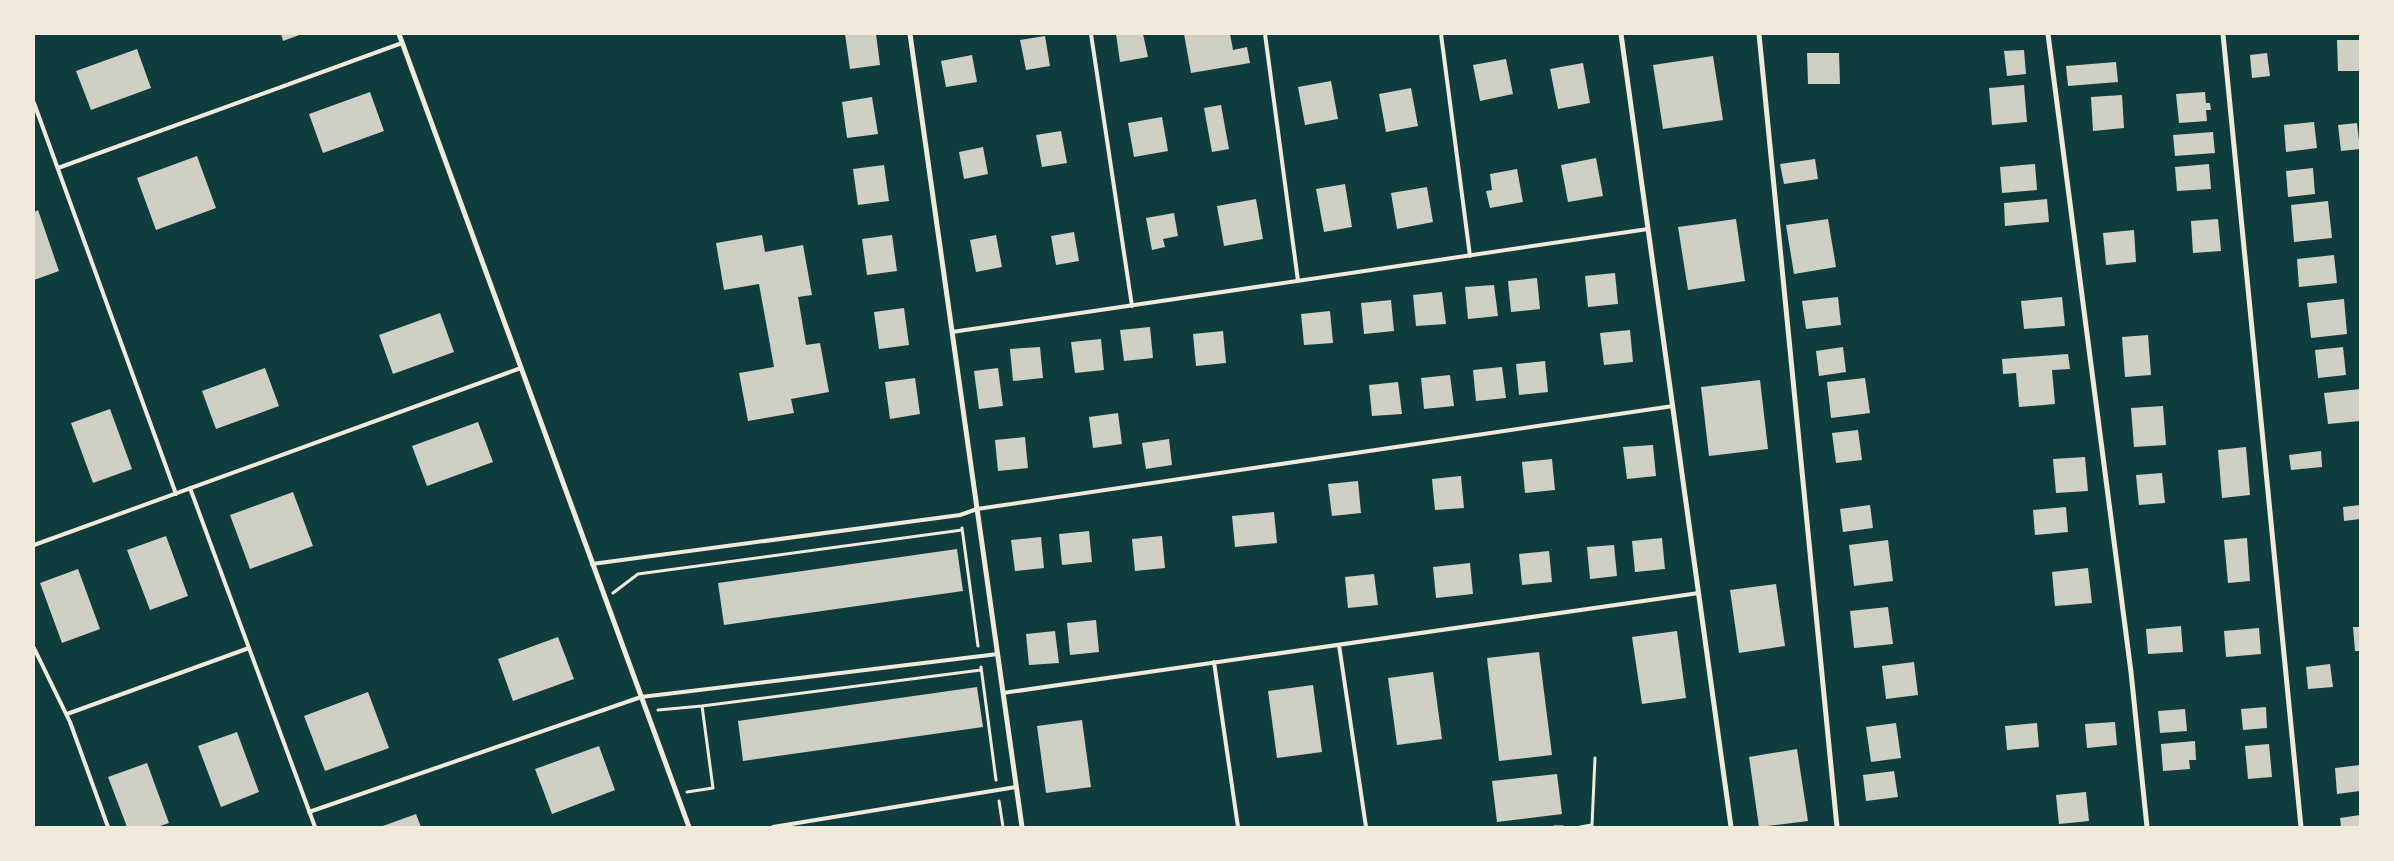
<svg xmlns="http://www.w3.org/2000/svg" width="2394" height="861" font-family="'Work Sans',sans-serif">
<rect width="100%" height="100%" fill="#0f3d3e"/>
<path fill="#cfcfc3" d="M281 34H302L283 41Z
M845 34H876L880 65 850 69Z
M1116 34H1143L1148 57 1120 62Z
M1184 34H1230L1233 50 1247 47 1250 63 1191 73Z
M1045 36 1050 66 1026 70 1020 40Z
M2337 40H2360V71H2338Z
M137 49 151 88 91 110 76 71Z
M2024 50 2026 74 2007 76 2004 51Z
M1807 53H1839L1840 84H1808Z
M2267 53 2270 76 2252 78 2250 55Z
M972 55 977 82 946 87 941 61Z
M1713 56 1723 120 1663 129 1653 65Z
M1506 59 1513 94 1480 101 1473 65Z
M2116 62 2118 82 2068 86 2066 66Z
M1583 63 1590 103 1558 109 1550 69Z
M1331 81 1338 119 1305 125 1298 87Z
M2024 85 2027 122 1992 125 1989 88Z
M1411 88 1418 126 1386 132 1379 94Z
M370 92 384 131 323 153 309 114Z
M2205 92 2206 103H2210L2211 110H2206L2207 121 2179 123 2176 94Z
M2122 95 2124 128 2093 131 2091 97Z
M872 97 878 134 847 138 842 102Z
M1221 105 1229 149 1212 152 1204 108Z
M1162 117 1168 151 1134 157 1128 123Z
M2314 122 2317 148 2286 152 2284 125Z
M2357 123 2360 149 2341 151 2338 125Z
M1061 131 1067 163 1042 167 1036 135Z
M2213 132 2215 153 2175 156 2173 135Z
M983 147 988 174 964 179 959 152Z
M197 156 216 208 156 230 137 178Z
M1596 158 1603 196 1568 202 1561 165Z
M1815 159 1818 179 1784 184 1780 164Z
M2035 164 2037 190 2002 193 2000 167Z
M2209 164 2211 189 2177 191 2175 167Z
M884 165 889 201 858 205 853 169Z
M2313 168 2315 194 2288 197 2286 171Z
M1517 169 1523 202 1490 208 1486 191 1492 190 1490 174Z
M1345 184 1352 227 1324 232 1316 189Z
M1427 187 1433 222 1397 229 1391 193Z
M1256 199 1263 239 1224 246 1217 206Z
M2047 199 2049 222 2005 226 2004 203Z
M2328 201 2332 238 2294 242 2291 205Z
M38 210 59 271 34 280V212Z
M1174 213 1178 236 1163 239 1165 247 1152 250 1146 218Z
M1736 219 1745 281 1688 290 1678 227Z
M1828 219 1836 267 1794 274 1786 225Z
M2218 219 2221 251 2193 253 2191 221Z
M2134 230 2136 262 2106 265 2103 233Z
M1074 232 1079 261 1056 265 1051 236Z
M762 235 765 252 803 245 812 295 798 297 806 345 820 343 829 392 791 399 794 413 748 421 739 373 774 367 759 284 724 290 716 243Z
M892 235 897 271 867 275 862 239Z
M996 235 1002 267 976 272 970 240Z
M2334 255 2337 283 2299 287 2297 259Z
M1615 273 1618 304 1588 307 1585 276Z
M1537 278 1540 309 1511 312 1508 281Z
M1494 285 1498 316 1468 319 1465 287Z
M1442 292 1446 324 1416 326 1413 295Z
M1838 297 1841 325 1806 329 1802 301Z
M2062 297 2065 326 2024 329 2021 301Z
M2344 299 2347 334 2311 338 2307 303Z
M1391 300 1394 331 1364 334 1361 303Z
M904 308 909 345 879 349 874 312Z
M1330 311 1333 343 1304 345 1301 314Z
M440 313 454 352 393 374 379 335Z
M1150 327 1153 358 1124 361 1120 330Z
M1630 330 1633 362 1604 365 1600 333Z
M1223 331 1226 363 1196 366 1193 334Z
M2148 335 2151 375 2125 377 2122 337Z
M1101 339 1104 370 1075 373 1071 342Z
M1040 347 1043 378 1013 381 1010 349Z
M1843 347 1846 372 1819 376 1816 351Z
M2343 347 2346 375 2318 378 2315 350Z
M2068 354 2070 369 2052 370 2055 404 2019 407 2016 373 2003 374 2002 359Z
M1545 361 1548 392 1519 395 1516 364Z
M1502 367 1506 398 1476 401 1473 370Z
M265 368 279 406 216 429 202 391Z
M998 368 1003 406 979 409 974 371Z
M1450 375 1454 406 1424 409 1421 378Z
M915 378 920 414 890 419 885 382Z
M1865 378 1870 413 1831 418 1827 382Z
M1760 380 1768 449 1709 456 1701 387Z
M1398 382 1402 414 1372 416 1369 385Z
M2360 389V421L2328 424 2324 393Z
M2163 406 2166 445 2134 447 2131 408Z
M110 409 132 469 93 483 71 423Z
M1118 413 1122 444 1093 448 1089 417Z
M478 422 493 462 427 486 412 446Z
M1858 430 1862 460 1836 463 1832 433Z
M1025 437 1028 468 998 471 995 440Z
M1169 439 1172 465 1146 469 1142 443Z
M1653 445 1656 476 1627 479 1623 447Z
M2246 447 2250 495 2222 498 2218 450Z
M2321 451 2322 467 2291 470 2289 455Z
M2085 457 2088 491 2056 493 2053 459Z
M1552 459 1555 490 1525 493 1522 462Z
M2162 473 2165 503 2139 505 2136 475Z
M1461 476 1464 508 1435 510 1432 479Z
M1358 481 1361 513 1332 516 1328 484Z
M293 492 313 546 250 569 230 515Z
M1870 505 1873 528 1843 532 1840 509Z
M2360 505V519L2344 521 2343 507Z
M2066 507 2068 532 2035 535 2033 510Z
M1274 512 1277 543 1235 547 1232 516Z
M1089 531 1092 562 1062 565 1059 534Z
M166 536 188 596 150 610 127 550Z
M1162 536 1165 568 1135 571 1132 539Z
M1041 537 1044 568 1015 571 1011 540Z
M1662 538 1665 569 1635 572 1632 541Z
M2247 538 2250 581 2228 583 2224 540Z
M1888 540 1893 581 1854 586 1849 545Z
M1614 545 1617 576 1590 579 1587 547Z
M957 549 963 591 724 625 718 583Z
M1549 551 1552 582 1522 585 1519 554Z
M1470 563 1473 594 1436 598 1433 567Z
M2088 568 2092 603 2055 606 2052 572Z
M78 569 100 629 62 643 40 583Z
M1374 574 1378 605 1348 608 1345 577Z
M1776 584 1785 646 1739 653 1730 590Z
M1888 607 1893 644 1854 648 1850 611Z
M1096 620 1099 652 1070 655 1067 623Z
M2181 626 2183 652 2148 654 2146 629Z
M2353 627H2360V651H2355Z
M2259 628 2261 654 2226 657 2224 631Z
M1055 631 1059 663 1029 665 1026 634Z
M1677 631 1686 698 1642 704 1632 637Z
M558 637 574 679 513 701 498 659Z
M1539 652 1552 755 1499 761 1487 658Z
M1914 662 1918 695 1886 699 1882 666Z
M2330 664 2333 687 2308 689 2306 667Z
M1433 672 1442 739 1397 745 1388 678Z
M1313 685 1322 752 1277 758 1268 691Z
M977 687 983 727 743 761 738 721Z
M368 692 389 748 325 771 304 716Z
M2266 707 2267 728 2243 730 2241 709Z
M2185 709 2187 731 2160 733 2158 711Z
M1082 720 1091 787 1046 793 1037 726Z
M2115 722 2117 745 2087 748 2085 724Z
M1896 723 1901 758 1871 762 1866 727Z
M2037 723 2039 747 2007 750 2005 726Z
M237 732 259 792 221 807 198 746Z
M2195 741 2196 760H2189L2190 769 2163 771 2161 744Z
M2269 744 2272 777 2248 779 2245 746Z
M599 746 615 790 552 814 535 769Z
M1797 749 1808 821 1759 827 1749 757Z
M147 763 169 823 157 827H127L108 777Z
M2360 765V791L2337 794 2335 768Z
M1894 771 1898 797 1866 801 1863 775Z
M1557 774 1562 814 1497 822 1492 781Z
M2086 792 2089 821 2059 824 2056 795Z
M416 814 421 827H380Z
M2360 815V827H2341L2340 818Z"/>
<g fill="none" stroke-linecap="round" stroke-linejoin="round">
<path stroke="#f1e9da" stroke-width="3" d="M962 528 978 646
M613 593 638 574 962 530
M981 667 996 780
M702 706 981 670
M658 710 702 706 713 788 687 792
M999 801 1003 827
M1554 827H1563
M1580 827 1592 825 1595 758"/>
<path stroke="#f1e9da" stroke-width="4" d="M1091 34 1132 306
M1265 34 1298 281
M1441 34 1470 256
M34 103 176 494
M58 168 402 43
M952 332 1648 229
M190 488 315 827
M34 545 521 368
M592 564 960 515 977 509 1673 406
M1339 645 1366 827
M34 648 70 722 108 827
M1214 662 1238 827
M1003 693 1699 593
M67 714 249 648
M309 812 641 697 998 654
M773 827 1016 787"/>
<path stroke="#f1e9da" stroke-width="5" d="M399 34 689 827
M910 34 1022 827
M1621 34 1731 827
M1759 34 1837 827
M2048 34 2131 672 2147 827
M2223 34 2301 827"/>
</g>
<rect width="2394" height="861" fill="none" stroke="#f1e9da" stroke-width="70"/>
</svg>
